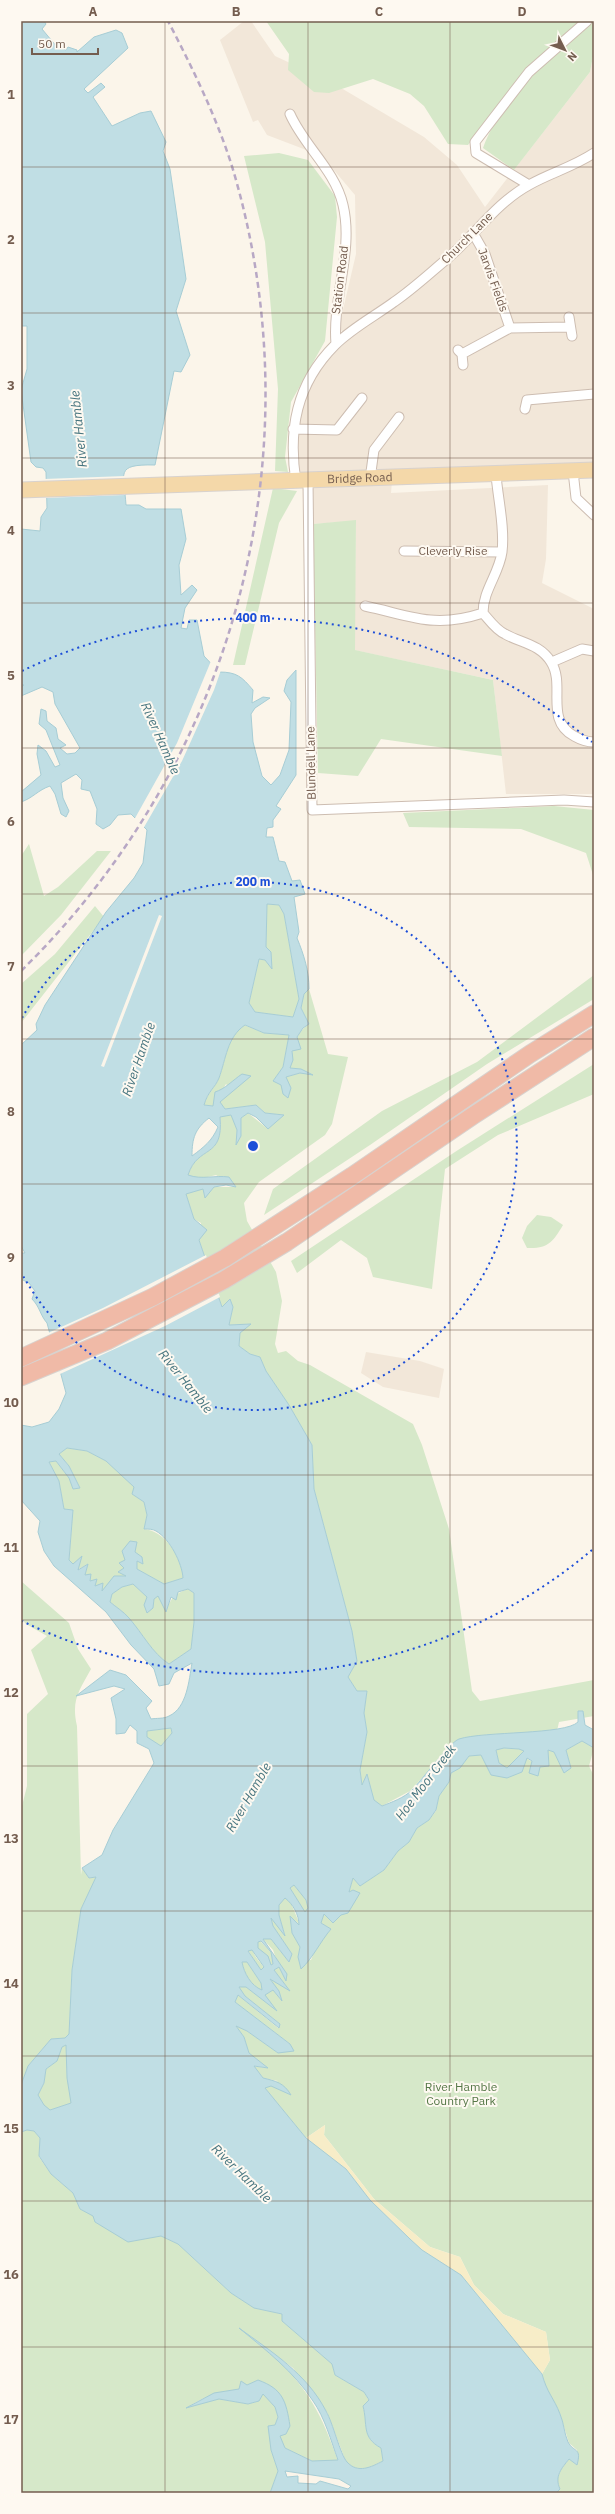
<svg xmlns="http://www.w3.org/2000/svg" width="615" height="2514" font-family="'IBM Plex Sans',sans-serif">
<rect width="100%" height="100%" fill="#fbf5ea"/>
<path fill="#f2e7d9" d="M244 21H251L275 56 331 82 424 137 457 165 485 207 590 72 594 51V462L393 470 391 493 548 485 546 559 542 583 594 609V794H506L493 680 354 650 356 521 313 524 297 471 295 451 305 394 324 364 348 340 339 327 356 254 355 195 322 156 267 135 258 120 253 122 220 40Z
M366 1352 420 1361 444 1369 439 1398 383 1387 361 1373Z"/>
<path fill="#d6e8c9" d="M266 21H582L535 60 468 145 448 144 424 106 410 94 373 79 329 93 314 92 288 70 289 54Z
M594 21V51L590 72 514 170 483 148C501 97 554 55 594 21Z
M279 153 308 160 335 196 337 217 325 341 291 402 285 457 288 472 275 471 278 389 265 242 244 156Z
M273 488 297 491 279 523 245 665H233Z
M356 520 355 650 493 680 502 756 381 739 358 776 318 773 313 524Z
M554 806 594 810V878L586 853 521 829 409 827 403 813Z
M29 844 44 896 58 887 97 851H111L61 915 21 956V856Z
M267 904 279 905 284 914 299 999 293 1017 255 1012 249 1003 259 959 265 960 272 968 266 948Z
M95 906 104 917 21 1023V984L55 954Z
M594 975V999L487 1064 370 1145 264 1215 273 1189 382 1111 477 1062Z
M309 989 328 1054 348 1057 332 1124 325 1135 259 1182 244 1203 247 1221 276 1272 282 1301 275 1344 278 1353 286 1351 298 1361 310 1365 413 1424 422 1445 449 1529 472 1691 480 1701 594 1680V1716L559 1722 557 1731 484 1735 457 1740 410 1791 382 1806 373 1800 367 1775 362 1786 360 1770 367 1732 364 1713 367 1691H357L348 1677 357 1661 352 1631 314 1489 312 1445 289 1405 266 1371 260 1357 250 1354 239 1346 240 1333 250 1324 229 1325 233 1307 230 1300 222 1307 199 1240 201 1223 194 1219 186 1194 203 1188 205 1197 214 1187H235L216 1175 200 1179 188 1175C198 1144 224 1160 220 1117L231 1114 237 1130 236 1143 241 1136V1118L248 1113 268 1129 283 1115 265 1113 256 1105 225 1109 219 1102 232 1090 226 1084 213 1106 204 1105C208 1092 215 1088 219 1078 226 1059 227 1038 244 1025L264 1033 289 1035 283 1067 273 1081 300 1073 301 1069 290 1068C292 1052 294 1034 309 1024L301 1008 304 994Z
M594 1064V1094L498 1135 445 1169 432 1289 373 1277 367 1258 341 1240 297 1273 291 1261 458 1150Z
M537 1215 551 1217 563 1225C553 1242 548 1249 527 1248L522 1238 527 1226Z
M67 1448 87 1451 106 1461 135 1487 132 1494 144 1502 147 1515 144 1529C165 1531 182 1557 183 1578L164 1584 137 1569V1560L142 1557 125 1560V1568L119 1572 127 1576 102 1592 85 1575 88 1564 77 1570 81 1557 73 1565 69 1560 73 1510 64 1509 59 1481 49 1462 56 1461 69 1478 73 1489 80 1488 69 1466 59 1454Z
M21 1581 69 1623 78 1649 91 1669C79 1691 71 1700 77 1726L81 1875 82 1868 89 1878 97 1877 81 1909 72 1970 69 2034 65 2038 51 2039 28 2066 21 2085V1810L27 1786V1714L48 1694 31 1650 47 1636 26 1624 21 1618Z
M133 1584 147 1597 153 1608 154 1599 158 1595 166 1611C171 1598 174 1594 188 1589L194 1593V1622L191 1649 169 1664C152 1653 143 1634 129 1618 124 1612 116 1607 110 1602L112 1594 122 1587Z
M171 1728 172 1733 161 1746 147 1738V1731Z
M582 1741 594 1748 589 1766 594 1776V2493H556L560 2489C554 2476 562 2468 569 2459L577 2465V2450L569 2443 560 2414 546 2391 542 2374 550 2360 546 2332 503 2314 474 2285 460 2257 430 2247 374 2199 324 2135 325 2125 306 2138 265 2088 278 2081 263 2078 253 2066 267 2068 249 2053 244 2037 235 2025 247 2031 278 2053 290 2044 235 2002 238 1995 278 2028 280 2024 245 1996 239 1987H246L275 2009 264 1995 273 1990 281 2000 279 1991 269 1978 289 1990 274 1970 279 1967 273 1950 263 1939H271L289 1962 292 1954 273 1926 271 1917 285 1935 279 1916V1905L285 1897 291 1903 300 1925 291 1917 292 1933 300 1947 298 1957 311 1960 316 1947 331 1929 321 1923 324 1914 360 1894 353 1890 349 1893 353 1878 360 1886 384 1870 398 1851 409 1842 417 1828 429 1820 436 1811 439 1796 449 1782 451 1773 460 1768 469 1756 481 1754 491 1775 522 1772 526 1758 540 1767 549 1766 548 1750 554 1752 561 1766 571 1768 566 1750Z
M504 1748 520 1749 524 1751 507 1769 499 1763 496 1749Z
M294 1885 306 1900 308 1908 305 1913 290 1888Z
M260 1941 271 1952 273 1964 270 1965 258 1948V1942Z
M248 1950H253C254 1957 260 1961 264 1968L261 1971Z
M242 1962H247L261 1983 262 1990C251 1986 244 1973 242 1962Z
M66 2044 67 2078 72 2103 50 2110 43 2105 38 2095 44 2083 46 2069 57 2061 62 2047Z
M27 2130 34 2131 40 2138 39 2157 51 2174 73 2193 80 2209 145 2238 161 2236 178 2244 231 2293 255 2308 282 2314V2321L332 2364 335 2375 364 2392 369 2401 363 2406C368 2425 361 2437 381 2448L383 2461 366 2469 354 2468 346 2462 327 2412 293 2368 250 2336C257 2344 267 2349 274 2356 309 2390 322 2415 338 2461H312L285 2448 279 2436 280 2393C243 2390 221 2386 188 2407L219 2399 248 2404 259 2401 263 2393 275 2407 278 2417 275 2425 269 2426 271 2450 278 2471 270 2493H21V2132Z"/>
<path fill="#f7edc8" d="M325 2125 324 2135 374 2199 430 2247 460 2257 474 2285 503 2314 546 2332 550 2360 542 2374 472 2299 306 2138Z"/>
<path fill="#c0dee4" stroke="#a7cdd5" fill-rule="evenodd" d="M21 21H44L46 24 42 29 57 47 66 50 68 47 77 50V52L94 37 116 30 122 33 128 48 84 89 88 93 101 83 105 87 93 97 112 126 140 113 151 111 166 142 163 151 170 169 186 279 176 311 190 355 181 372 174 371 155 465C114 464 124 473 126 505H139L146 509H181L186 539 179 565 181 595 192 585 197 590 185 608 181 628 187 629 189 620H197L204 656 219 672C237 672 242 677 253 690L252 703 263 697 270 698 255 708 251 714 253 742 262 776 271 785 280 775 289 750 291 702 284 691 287 680 296 670V775L276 806 281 809 273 820V827L267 828 266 837H273L279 861 285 862 292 881 300 880 305 894 294 897 299 932 297 938C304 955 309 971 309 989L304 994 301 1008 309 1024 303 1028 297 1037 301 1049 292 1051 293 1060 290 1068 301 1069 313 1075 300 1073 286 1077 291 1088 288 1098 283 1094 281 1085 273 1081 283 1067 289 1035 264 1033 245 1025C227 1037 226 1059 219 1078 215 1088 208 1091 204 1105L213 1106 215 1092C225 1089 233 1080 242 1074L251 1076 220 1102 225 1109 256 1105 265 1113 284 1115 268 1129 256 1117 248 1113 241 1118V1136L236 1145 237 1130 231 1115 220 1117C224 1160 198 1144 188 1175 202 1180 214 1175 229 1177L236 1187 226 1185 214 1187 205 1198 203 1189 186 1194 194 1219 207 1230 199 1240 222 1307 230 1299 233 1307 229 1325 251 1324 240 1333 239 1346 250 1354 260 1357 266 1371 289 1405 312 1445 314 1489 352 1631 357 1661 348 1677 357 1691H367L364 1713 367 1732 360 1770 362 1785 367 1774 374 1800 382 1806C392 1802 404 1798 412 1790 421 1781 450 1742 459 1739 484 1731 565 1735 578 1722V1711H583L585 1725 594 1730V1748L582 1741 566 1750 571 1768 564 1773 554 1752 548 1750 549 1766 540 1767 538 1776 529 1773 532 1761 527 1758 522 1772 507 1778 491 1775 481 1755 469 1756 460 1768 451 1773 449 1782 439 1796 436 1810 429 1820 417 1828 409 1842 398 1851 384 1870 360 1886 353 1878 349 1892 353 1890 360 1893 348 1913 341 1915 333 1923 324 1914 321 1923 331 1929C320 1942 313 1958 301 1969L298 1957 300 1947 292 1933 290 1916 299 1925C299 1915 293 1904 285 1898L279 1905V1915L285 1936 271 1918 273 1926 292 1954 289 1962 271 1939H263L287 1974 286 1981 279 1967 274 1970 290 1991 270 1979 279 1991 282 2001 273 1990 265 1995 277 2011 246 1987H239L245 1996 280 2024 279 2028 238 1995 235 2002 290 2044 294 2051 278 2053 247 2031 236 2026 244 2037 249 2053 268 2068 254 2066 263 2078C276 2081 284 2083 291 2095L271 2086 265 2088 306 2138 346 2169 370 2200 410 2239 422 2250 461 2275 542 2374C547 2393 554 2398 560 2414 564 2423 564 2433 568 2442 574 2453 582 2447 577 2465L569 2459C562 2468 554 2476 560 2489L556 2493H270L278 2471 271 2450 268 2426 275 2425 278 2417 275 2407 263 2394 259 2401 248 2404 219 2399 186 2408 214 2393 239 2389 241 2381 247 2385 258 2380C283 2389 286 2401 290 2426L286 2434 280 2436 285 2448 312 2461 338 2460C331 2441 325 2418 313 2401 294 2372 266 2350 239 2328 272 2352 307 2374 326 2411 333 2423 340 2454 347 2462 358 2474 371 2467 383 2461L381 2448C361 2437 368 2425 363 2406L369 2400 364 2392 335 2375 332 2364 282 2321V2314L254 2308 231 2293 178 2244 161 2236 128 2242 95 2222 93 2216 80 2209 73 2193 51 2174 39 2156 40 2138 34 2131 27 2130 21 2132V2085L28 2066 51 2039 65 2038 69 2034 72 1970 81 1909 96 1877 89 1878 82 1868 102 1855 113 1830 154 1763 149 1749 137 1743V1731L130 1725 125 1733 116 1734V1719L111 1698 125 1689 114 1686 76 1696 110 1670 126 1675 152 1701 146 1708 151 1719C156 1718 164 1719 169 1716 187 1708 189 1680 192 1663L174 1673 169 1684 159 1686 154 1669 131 1645 106 1612 54 1566 44 1551 38 1532 40 1521 21 1500V1425L32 1427 49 1422 59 1409 66 1393 47 1323C40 1315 40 1307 32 1299L35 1291 29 1283 21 1279V1253H25L21 1246V1045L37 1030 36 1024 45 1005 106 912 134 878 143 863 147 830 131 814 118 815 110 825 103 829 96 824 97 809 90 791 81 789 82 780 76 774 61 783 63 798 69 811 66 817 61 814 55 794 50 786C38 790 33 798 21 802V792L41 775 37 754 38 745 46 751 55 767 60 765 46 730 39 724 41 709 46 711 47 721 56 728 58 739 66 745 60 748 67 754 75 753 80 748 55 704 53 692 42 687 21 696V687L24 685H21V529L40 531 41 517 47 508 46 472 43 468 36 467 31 462 21 390 27 369V326H21ZM267 904 279 905 284 914 299 999 293 1017 255 1012 249 1003 259 959 265 960 272 969 271 952 266 947ZM209 1118 218 1127C212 1141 204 1147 192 1156 192 1138 195 1129 209 1118ZM67 1448 87 1451 106 1461 134 1487 132 1494 144 1502 147 1515 144 1529C148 1529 153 1529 156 1531 170 1539 182 1563 183 1578L164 1584 137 1569V1561L143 1564 142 1557 135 1552 137 1542 130 1541 122 1551 125 1560 119 1563 124 1568 118 1572 126 1576H114L102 1591 103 1583 95 1586 97 1579 90 1581 91 1574 85 1575 88 1564 78 1570 82 1556 73 1564 69 1560 73 1510 64 1509 59 1481 49 1462 56 1461 69 1478 73 1489 80 1488 69 1466 59 1454ZM133 1584 147 1597 144 1605 147 1613 153 1608 154 1599 158 1596 166 1612 171 1597 176 1600 178 1592 188 1589 194 1593V1622L191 1649 169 1664C152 1653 143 1634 129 1618 124 1612 116 1607 110 1602L112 1594 122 1587ZM171 1728 172 1733 161 1746 147 1737V1731ZM504 1748 519 1749 524 1751 507 1768 499 1763 496 1750ZM294 1885 306 1900 308 1908 305 1912 290 1888ZM261 1941 271 1952 273 1964 271 1965 268 1956 258 1948V1942ZM252 1950 264 1967 261 1970 248 1951ZM242 1962H247L261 1983 262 1990C251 1986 244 1973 242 1962ZM66 2045 67 2078 71 2103 50 2110 44 2105 38 2095 44 2083 46 2069 57 2061 62 2047ZM285 2471 339 2479 351 2486 348 2489 320 2481 316 2484 298 2483V2476L287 2477Z"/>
<path fill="#fbf5ea" d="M125 476V495L45 498 44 479Z
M211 661 221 670 214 690 182 761 143 829 134 820 177 743Z
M159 915 162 916 104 1067 101 1066Z
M206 1255 220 1297 165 1326 60 1374 48 1333 103 1308Z"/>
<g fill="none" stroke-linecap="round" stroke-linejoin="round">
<defs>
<path id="street" d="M290 114C304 146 335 170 343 205 354 251 332 298 336 344
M529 185 476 153 475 142 529 72 587 21
M473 233 485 254 510 328
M569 317 572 336
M458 350 462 354 463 365
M462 354 510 328 570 327
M525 409 527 400 594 394
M293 429 337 430 362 398
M573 471 576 498 594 515
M496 475C498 499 505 528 502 552 499 574 483 590 483 613 490 621 496 630 505 634 521 643 540 644 551 662 566 685 544 720 574 736 581 740 586 742 594 742
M370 479 374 450 399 417
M308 481 312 810 564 800 594 802
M296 482C288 430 296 384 335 345 352 328 375 316 394 302 413 289 430 273 448 258 476 234 496 203 529 185 550 173 573 167 594 153
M404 551 502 552
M365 606C412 616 434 629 483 613
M552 662 582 649 594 651"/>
<g id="primary">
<path id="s1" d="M21 490 594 470"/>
</g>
<path id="highway" d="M21 1358 153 1297 225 1258 352 1176 530 1054 594 1014
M21 1377 107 1341 224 1280 287 1242 474 1115 594 1037"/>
</defs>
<use href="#street" stroke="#cdbdb1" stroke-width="11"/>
<use href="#primary" stroke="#d8d2ce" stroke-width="17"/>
<use href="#highway" stroke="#d8d2ce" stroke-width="19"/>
<use href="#street" stroke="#fff" stroke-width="9"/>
<use href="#primary" stroke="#f4d8a9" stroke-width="15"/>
<use href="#highway" stroke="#f0baa7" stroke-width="17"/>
<path stroke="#b8a8c5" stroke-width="2.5" stroke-dasharray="6 4" stroke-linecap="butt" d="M21 971C235 762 319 451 231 163 215 114 192 67 168 21"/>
</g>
<path fill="none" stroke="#745d4f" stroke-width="1" stroke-opacity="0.55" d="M165 21V2493M308 21V2493M450 21V2493M21 167H594M21 313H594M21 458H594M21 603H594M21 748H594M21 894H594M21 1039H594M21 1184H594M21 1330H594M21 1475H594M21 1620H594M21 1766H594M21 1911H594M21 2056H594M21 2201H594M21 2347H594"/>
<g fill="none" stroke="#1d4ed8" stroke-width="2" stroke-dasharray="2 4">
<path d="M22 1018A264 264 0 1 1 22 1274"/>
<path d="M592 1550A528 528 0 0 1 22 1621M22 671A528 528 0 0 1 592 742"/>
</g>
<g text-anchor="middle" stroke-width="4" stroke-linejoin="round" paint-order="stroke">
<g font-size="12" fill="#745d4f" stroke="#fef9f1">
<text transform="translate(467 238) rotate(-45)" y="4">Church Lane</text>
<text transform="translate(340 280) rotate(-83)" y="4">Station Road</text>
<text transform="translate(493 280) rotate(70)" y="4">Jarvis Fields</text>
<text dy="4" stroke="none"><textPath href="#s1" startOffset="339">Bridge Road</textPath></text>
<text x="453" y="555">Cleverly Rise</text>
<text transform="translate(311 763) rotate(-91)" y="4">Blundell Lane</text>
</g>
<g font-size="12" fill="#567848" stroke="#fef9f1">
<text x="461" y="2091">River Hamble<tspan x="461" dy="14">Country Park</tspan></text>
</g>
<g font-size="13" font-style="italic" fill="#47757f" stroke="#fef9f1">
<text transform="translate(78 429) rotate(-96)" y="5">River Hamble</text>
<text transform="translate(161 738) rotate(66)" y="5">River Hamble</text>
<text transform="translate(138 1059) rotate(-71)" y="5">River Hamble</text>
<text transform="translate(186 1381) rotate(51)" y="5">River Hamble</text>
<text transform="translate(425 1782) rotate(-53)" y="5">Hoe Moor Creek</text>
<text transform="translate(248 1797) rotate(-60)" y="5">River Hamble</text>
<text transform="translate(242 2173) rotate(44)" y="5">River Hamble</text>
</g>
</g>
<circle cx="253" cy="1146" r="6" fill="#1d4ed8" stroke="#fef9f1" stroke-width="2"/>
<g font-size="12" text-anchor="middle" font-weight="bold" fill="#1d4ed8" stroke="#fef9f1" stroke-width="4" stroke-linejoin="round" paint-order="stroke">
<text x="253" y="622">400 m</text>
<text x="253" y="886">200 m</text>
</g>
<rect width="615" height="2514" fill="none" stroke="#fef9f1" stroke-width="44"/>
<g transform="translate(565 50) rotate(132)" stroke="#fef9f1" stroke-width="3" paint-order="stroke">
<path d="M0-3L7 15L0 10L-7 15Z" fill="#745d4f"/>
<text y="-6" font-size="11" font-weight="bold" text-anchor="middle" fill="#745d4f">N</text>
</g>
<path d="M32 48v6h66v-6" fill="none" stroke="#745d4f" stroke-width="2"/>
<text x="38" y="48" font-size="12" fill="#745d4f" stroke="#fef9f1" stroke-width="3" paint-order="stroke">50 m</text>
<rect x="22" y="22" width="571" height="2470" fill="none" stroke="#745d4f" stroke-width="1.5"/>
<g font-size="13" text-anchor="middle" font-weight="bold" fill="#745d4f">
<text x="93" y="16">A</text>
<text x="236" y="16">B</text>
<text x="379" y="16">C</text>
<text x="522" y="16">D</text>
<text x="11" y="99">1</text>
<text x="11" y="244">2</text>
<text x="11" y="390">3</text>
<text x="11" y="535">4</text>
<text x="11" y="680">5</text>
<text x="11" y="826">6</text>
<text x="11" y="971">7</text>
<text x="11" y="1116">8</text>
<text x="11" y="1262">9</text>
<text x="11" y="1407">10</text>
<text x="11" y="1552">11</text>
<text x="11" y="1697">12</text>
<text x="11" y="1843">13</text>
<text x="11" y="1988">14</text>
<text x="11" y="2133">15</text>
<text x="11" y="2279">16</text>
<text x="11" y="2424">17</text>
</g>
</svg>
